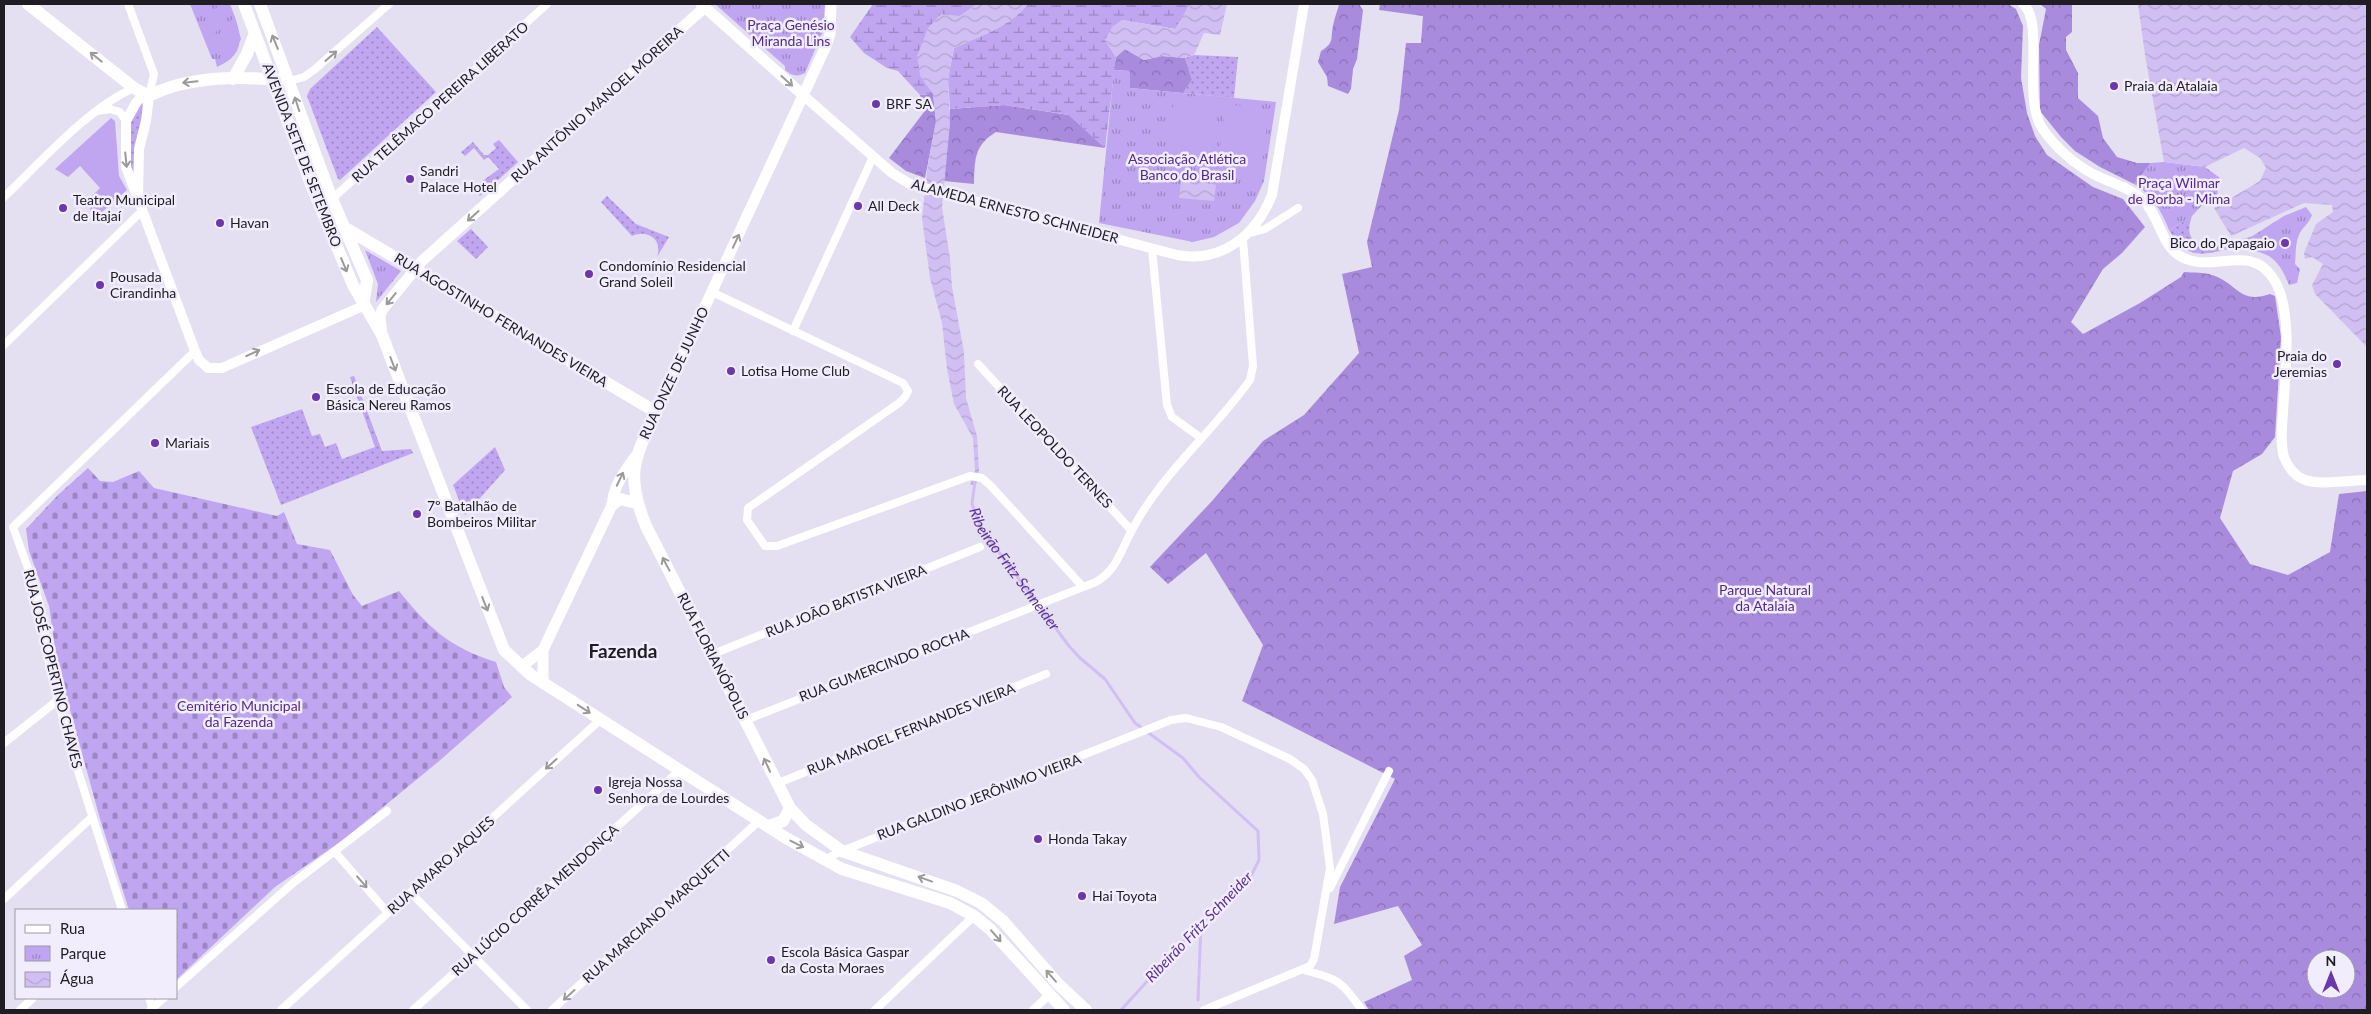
<svg xmlns="http://www.w3.org/2000/svg" width="2371" height="1014" font-family="Lato,sans-serif">
<defs>
<pattern id="grass-dots" width="8" height="8" patternUnits="userSpaceOnUse" patternTransform="scale(1.25)"><rect width="8" height="8" fill="#c0a5f1"/><path d="M2 2h.1M6 6h.1" fill="none" stroke="#9b86c3" stroke-width="1.8" stroke-linecap="round"/></pattern>
<pattern id="forest-crowns" width="20" height="18" patternUnits="userSpaceOnUse" patternTransform="scale(1.25)"><rect width="20" height="18" fill="#a98bde"/><path d="M2 6a3 3 0 1 1 6 0M12 15a3 3 0 1 1 6 0" fill="none" stroke="#8971b4"/></pattern>
<pattern id="wetland-marsh" width="20" height="14" patternUnits="userSpaceOnUse" patternTransform="scale(1.25)"><rect width="20" height="14" fill="#c0a5f1"/><path d="M1 5h8M5 5V1M11 12h8M15 12V8" fill="none" stroke="#9b86c3"/></pattern>
<pattern id="cemetery-stones" width="16" height="16" patternUnits="userSpaceOnUse" patternTransform="scale(1.25)"><rect width="16" height="16" fill="#c0a5f1"/><path d="M2 7V4a2 2 0 0 1 4 0v3zM10 15v-3a2 2 0 0 1 4 0v3z" fill="#9b86c3"/></pattern>
<pattern id="park-tufts" width="24" height="20" patternUnits="userSpaceOnUse" patternTransform="scale(1.25)"><rect width="24" height="20" fill="#c0a5f1"/><path d="M3 7l-1-3M5 7V3M7 7l1-3M15 17l-1-3M17 17v-4M19 17l1-3" fill="none" stroke="#9b86c3"/></pattern>
<pattern id="water-waves" width="16" height="10" patternUnits="userSpaceOnUse" patternTransform="scale(1.25)"><rect width="16" height="10" fill="#d1bff3"/><path d="M0 5q4-4 8 0t8 0" fill="none" stroke="#b3a4d0"/></pattern>
</defs>
<rect width="100%" height="100%" fill="#e5dff2"/>
<path fill="url(#grass-dots)" d="M377 27 436 92 340 180 338 179 307 96 310 89Z
M1194 55 1238 57 1234 98 1183 93 1192 80 1185 58Z
M142 102 144 114 137 137 133 177 130 166 129 125Z
M499 140 518 162 480 196 474 187 499 169 488 157 484 160 474 148 465 156 461 152 473 142 484 155H488L496 148 493 144Z
M607 196 636 224 669 237 657 257C663 240 648 229 632 236L601 202Z
M2192 216C2177 257 2228 246 2250 237 2259 234 2268 226 2276 221L2255 250C2220 240 2195 275 2169 230Z
M471 229 488 247 476 259 457 241Z
M354 376 382 451 411 449 413 453 281 505 251 427 302 409 312 436 320 434 325 447 336 443 342 459 375 447 350 377Z
M495 447 505 470 465 515 453 485Z"/>
<path fill="url(#forest-crowns)" fill-rule="evenodd" d="M1343 4H1359L1363 10 1357 59 1353 69 1351 89 1348 94 1328 86 1327 77 1318 62 1321 51C1335 42 1330 40 1333 26 1334 19 1337 12 1339 5Z
M1380 4H2008L2016 9 2023 26 2021 78 2027 113 2035 136 2047 155 2093 187 2123 199 2145 227 2122 253 2103 269 2071 322 2083 334 2140 303 2181 277 2184 272C2193 273 2204 272 2212 275 2238 283 2239 305 2270 294L2275 296 2281 337 2275 437 2262 454 2233 471 2220 518 2250 564 2288 575 2330 552 2339 494 2367 491V1010H1369L1364 1002 1412 980 1404 956 1422 945 1398 906 1334 924 1340 887 1395 779 1242 701 1263 645 1206 553 1168 584 1150 567 1212 501 1263 441 1304 415 1359 353 1342 274 1372 267 1367 242 1399 110 1406 43H1421L1423 16 1379 10ZM2316 959H2346V989H2316Z
M2040 4H2072V32L2066 37V50L2078 73V98L2098 116 2103 138 2117 157 2137 163H2151L2134 184 2100 167 2075 151 2061 137 2040 111 2039 45 2046 9Z
M1125 49 1144 60 1162 56 1185 58 1192 80 1183 93 1130 88V71L1114 70 1116 57Z
M933 94 936 122 925 178 906 171 889 158 924 112 920 95Z
M1004 105 1069 115 1105 148 996 132C973 146 975 161 974 184L944 181 950 109Z"/>
<path fill="url(#wetland-marsh)" d="M873 4H977L960 16 920 75 933 94 920 95 898 71 887 68 864 53 850 37Z
M1028 4H1190L1176 29 1122 20 1105 40 1116 57 1105 148 1069 115 1004 105 950 109 948 79 954 48C979 36 1010 27 1028 4Z"/>
<path fill="url(#cemetery-stones)" d="M88 468 100 481 113 482 139 471 154 488 277 516 284 512 297 544 330 550 353 595 362 606 399 591C430 629 449 647 496 662L504 687 512 697 438 762 343 840 275 887 176 980V910H129L100 819 57 662 49 606 29 551 26 529 59 494Z"/>
<path fill="url(#park-tufts)" d="M190 4H230C239 28 251 53 217 67L215 59H212Z
M715 4H825L823 31 805 73C798 77 791 76 785 70V66Z
M1114 70 1130 71V88L1276 102 1264 181 1255 201 1239 223 1214 237 1193 242 1099 223Z
M2164 162 2205 167 2220 178 2217 195 2203 204 2192 216 2169 230C2161 210 2152 195 2134 184L2151 163Z
M2306 207 2312 215C2309 224 2302 227 2299 235 2295 244 2296 254 2295 264L2300 269 2297 283 2289 285C2273 244 2258 256 2225 243L2251 237 2284 216Z
M365 250 401 271 376 302 378 284Z"/>
<path fill="#c0a5f1" d="M216 4H230V6L214 36 208 21 216 18 213 10 217 8Z
M234 15 241 39 233 54 227 61 220 41 221 40 225 41 227 38 230 39 234 32 231 31 233 27 229 25Z
M1174 97 1217 101 1210 169 1167 164Z
M1226 104 1269 110 1260 177 1217 171Z
M111 118 115 121 119 176 127 190 93 220 88 200 100 188 80 166 68 177 55 169Z"/>
<path fill="url(#water-waves)" d="M977 4H1028C1010 27 979 36 954 48L948 79 950 124 942 207 950 258 952 287 964 352 966 398 977 436 979 471 976 485H970L975 471 973 438 954 404 947 369 942 323 930 278 922 218 928 163 936 122 933 94 920 75 917 56 928 28 941 14 960 16Z
M1190 4H1227L1220 35 1204 33 1194 55 1185 58 1162 56 1144 60 1125 49 1116 57 1105 40 1112 27 1122 20 1175 29Z
M2138 4H2367V347L2315 294 2312 285 2323 264 2312 257 2305 259 2304 253 2316 224 2333 212 2332 205 2304 203 2231 236 2214 208 2260 181 2266 168 2260 158 2244 148 2205 167 2164 162 2145 55Z
M1181 181 1216 184 1214 201 1179 198Z"/>
<g fill="none" stroke-linecap="round" stroke-linejoin="round">
<g stroke="#d1bff3" stroke-width="3">
<path id="s1" d="M975 481 972 504 981 528 1069 646 1080 658 1105 679 1135 723 1183 758 1199 777 1258 831 1259 860 1252 874 1182 943 1121 1010"/>
<path d="M1198 1000 1201 924"/>
</g>
<path stroke="#fff" stroke-width="8" d="M128 4 154 74 149 96
M290 81 304 77 314 70 389 4
M97 111 110 109 120 112 126 121
M4 197C41 162 88 108 134 88
M332 199 547 4
M1250 233 1265 229 1298 208
M1152 249 1167 405 1172 417 1201 438
M712 292 903 383 908 391 905 397 899 403 748 508 747 520 765 546H777L970 476 982 478 991 486 1083 587
M793 331 873 157
M4 345 143 210
M978 364 1131 530
M713 654 980 547
M746 720 1096 582C1117 570 1121 550 1132 530 1162 473 1213 432 1250 380L1253 366 1243 240
M4 743 58 700
M776 784 1046 674
M335 852 388 913
M826 859 842 851 1171 720 1186 718 1221 727 1290 759 1304 769 1312 780 1323 814 1330 868 1314 959 1310 966 1204 1010
M1330 888 1389 771
M411 893 527 1010
M4 899 92 817
M122 910 70 746 49 664 42 614 33 582 13 527 195 351
M1304 970C1340 980 1340 980 1362 1010
M176 987 293 883 387 811
M149 998 153 1010
M20 1010 33 998
M150 1010 164 998
M281 1010 600 720
M413 1010 680 770
M552 1010 760 820
M875 1010 974 916
M1033 1010 1049 995"/>
<path stroke="#fff" stroke-width="10" d="M2023 4C2045 21 2022 97 2042 128 2055 147 2075 165 2095 175 2111 183 2129 187 2142 199 2161 216 2160 249 2186 259 2215 271 2251 244 2273 278 2294 308 2285 377 2283 412 2282 426 2280 444 2284 457 2288 467 2294 475 2303 479 2317 486 2352 480 2367 480
M803 95 892 173 910 184 1177 255C1223 263 1256 235 1272 195L1304 4
M138 196 139 149 146 121 149 96 140 98 136 103 126 121V167L195 351 199 360 208 368H222L363 306"/>
<path stroke="#fff" stroke-width="11" d="M701 4 803 95
M382 334 380 317 382 310 422 261 705 7
M656 412 826 46 830 34 831 4
M521 667 543 650
M543 683V650L612 505C614 485 624 472 635 457"/>
<path stroke="#fff" stroke-width="12" d="M28 4 134 88 149 96C188 76 237 76 280 80
M244 4 312 187 353 285 382 335 504 650 531 675 786 838 842 869 950 903 974 916 990 929 1064 1010
M260 4 332 199 367 280 363 306
M233 79 247 54 255 33
M347 229 656 412C634 459 625 475 646 526L790 808 806 825 842 851 957 891 981 903 1003 921 1059 985 1086 1010
M612 505 620 499 636 503
M769 826 783 821 790 808"/>
</g>
<defs><path id="oneway-shaft" d="M-6 0H5M1.5-3L5.5 0L1.5 3" fill="none" stroke-width="1.6" stroke-linecap="round" stroke-linejoin="round" transform="scale(1.25)"/></defs>
<g stroke="#9a999c">
<use href="#oneway-shaft" transform="translate(275 42) rotate(-112)"/>
<use href="#oneway-shaft" transform="translate(331 56) rotate(-41)"/>
<use href="#oneway-shaft" transform="translate(96 57) rotate(-141)"/>
<use href="#oneway-shaft" transform="translate(787 81) rotate(42)"/>
<use href="#oneway-shaft" transform="translate(190 82) rotate(174)"/>
<use href="#oneway-shaft" transform="translate(297 104) rotate(-108)"/>
<use href="#oneway-shaft" transform="translate(126 160) rotate(84)"/>
<use href="#oneway-shaft" transform="translate(473 216) rotate(138)"/>
<use href="#oneway-shaft" transform="translate(736 241) rotate(-65)"/>
<use href="#oneway-shaft" transform="translate(344 265) rotate(67)"/>
<use href="#oneway-shaft" transform="translate(391 299) rotate(129)"/>
<use href="#oneway-shaft" transform="translate(253 353) rotate(-25)"/>
<use href="#oneway-shaft" transform="translate(393 364) rotate(69)"/>
<use href="#oneway-shaft" transform="translate(620 479) rotate(-64)"/>
<use href="#oneway-shaft" transform="translate(666 564) rotate(-118)"/>
<use href="#oneway-shaft" transform="translate(485 604) rotate(68)"/>
<use href="#oneway-shaft" transform="translate(584 709) rotate(33)"/>
<use href="#oneway-shaft" transform="translate(551 764) rotate(138)"/>
<use href="#oneway-shaft" transform="translate(767 765) rotate(-115)"/>
<use href="#oneway-shaft" transform="translate(797 844) rotate(27)"/>
<use href="#oneway-shaft" transform="translate(925 879) rotate(-160)"/>
<use href="#oneway-shaft" transform="translate(362 882) rotate(49)"/>
<use href="#oneway-shaft" transform="translate(996 936) rotate(49)"/>
<use href="#oneway-shaft" transform="translate(1051 976) rotate(-131)"/>
<use href="#oneway-shaft" transform="translate(569 995) rotate(138)"/>
</g>
<g fill="#6c37ad" stroke="#f2edfc" stroke-width="2">
<circle cx="2114" cy="86" r="5"/>
<circle cx="876" cy="104" r="5"/>
<circle cx="410" cy="179" r="5"/>
<circle cx="858" cy="206" r="5"/>
<circle cx="63" cy="208" r="5"/>
<circle cx="220" cy="223" r="5"/>
<circle cx="2285" cy="243" r="5"/>
<circle cx="589" cy="274" r="5"/>
<circle cx="100" cy="285" r="5"/>
<circle cx="2337" cy="364" r="5"/>
<circle cx="731" cy="371" r="5"/>
<circle cx="316" cy="397" r="5"/>
<circle cx="155" cy="443" r="5"/>
<circle cx="417" cy="514" r="5"/>
<circle cx="598" cy="790" r="5"/>
<circle cx="1038" cy="839" r="5"/>
<circle cx="1082" cy="896" r="5"/>
<circle cx="771" cy="960" r="5"/>
</g>
<g text-anchor="middle" stroke-width="5" stroke-linejoin="round" paint-order="stroke">
<g font-size="14" fill="#55298a" stroke="#f2edfc">
<text x="791" y="30">Praça Genésio<tspan x="791" dy="16">Miranda Lins</tspan></text>
<text x="1187" y="164">Associação Atlética<tspan x="1187" dy="16">Banco do Brasil</tspan></text>
<text x="2179" y="188">Praça Wilmar<tspan x="2179" dy="16">de Borba - Mima</tspan></text>
<text x="1765" y="595">Parque Natural<tspan x="1765" dy="16">da Atalaia</tspan></text>
<text x="239" y="711">Cemitério Municipal<tspan x="239" dy="16">da Fazenda</tspan></text>
</g>
<g font-size="14" fill="#1f1d23" stroke="#f2edfc" text-anchor="start">
<text x="2124" y="91">Praia da Atalaia</text>
<text x="886" y="109">BRF SA</text>
<text x="420" y="176">Sandri<tspan x="420" dy="16">Palace Hotel</tspan></text>
<text x="73" y="205">Teatro Municipal<tspan x="73" dy="16">de Itajaí</tspan></text>
<text x="868" y="211">All Deck</text>
<text x="230" y="228">Havan</text>
<text x="2275" y="248" text-anchor="end">Bico do Papagaio</text>
<text x="599" y="271">Condomínio Residencial<tspan x="599" dy="16">Grand Soleil</tspan></text>
<text x="110" y="282">Pousada<tspan x="110" dy="16">Cirandinha</tspan></text>
<text x="2327" y="361" text-anchor="end">Praia do<tspan x="2327" dy="16">Jeremias</tspan></text>
<text x="741" y="376">Lotisa Home Club</text>
<text x="326" y="394">Escola de Educação<tspan x="326" dy="16">Básica Nereu Ramos</tspan></text>
<text x="165" y="448">Mariais</text>
<text x="427" y="511">7º Batalhão de<tspan x="427" dy="16">Bombeiros Militar</tspan></text>
<text x="608" y="787">Igreja Nossa<tspan x="608" dy="16">Senhora de Lourdes</tspan></text>
<text x="1048" y="844">Honda Takay</text>
<text x="1092" y="901">Hai Toyota</text>
<text x="781" y="957">Escola Básica Gaspar<tspan x="781" dy="16">da Costa Moraes</tspan></text>
</g>
<g font-size="14" fill="#1f1d23" stroke="#f2edfc">
<text transform="translate(440 102) rotate(-42)" y="5">RUA TELÊMACO PEREIRA LIBERATO</text>
<text transform="translate(597 104) rotate(-42)" y="5">RUA ANTÔNIO MANOEL MOREIRA</text>
<text transform="translate(302 155) rotate(69)" y="5">AVENIDA SETE DE SETEMBRO</text>
<text transform="translate(1015 211) rotate(15)" y="5">ALAMEDA ERNESTO SCHNEIDER</text>
<text transform="translate(501 320) rotate(31)" y="5">RUA AGOSTINHO FERNANDES VIEIRA</text>
<text transform="translate(674 373) rotate(-65)" y="5">RUA ONZE DE JUNHO</text>
<text transform="translate(1055 447) rotate(47)" y="5">RUA LEOPOLDO TERNES</text>
<text transform="translate(846 601) rotate(-22)" y="5">RUA JOÃO BATISTA VIEIRA</text>
<text transform="translate(713 656) rotate(63)" y="5">RUA FLORIANÓPOLIS</text>
<text transform="translate(884 665) rotate(-21)" y="5">RUA GUMERCINDO ROCHA</text>
<text transform="translate(53 669) rotate(76)" y="5">RUA JOSÉ COPERTINO CHAVES</text>
<text transform="translate(911 729) rotate(-22)" y="5">RUA MANOEL FERNANDES VIEIRA</text>
<text transform="translate(979 797) rotate(-21)" y="5">RUA GALDINO JERÔNIMO VIEIRA</text>
<text transform="translate(441 865) rotate(-42)" y="5">RUA AMARO JAQUES</text>
<text transform="translate(535 900) rotate(-42)" y="5">RUA LÚCIO CORRÊA MENDONÇA</text>
<text transform="translate(656 916) rotate(-42)" y="5">RUA MARCIANO MARQUETTI</text>
</g>
<g font-size="15" font-style="italic" fill="#5b3191" stroke="#f2edfc">
<text dy="5" stroke="none"><textPath href="#s1" startOffset="101">Ribeirão Fritz Schneider</textPath></text>
<text transform="translate(1199 927) rotate(-46)" y="5">Ribeirão Fritz Schneider</text>
</g>
<g font-size="19" font-weight="bold" fill="#1f1d23" stroke="#f2edfc">
<text x="623" y="658">Fazenda</text>
</g>
</g>
<rect width="2371" height="1014" fill="none" stroke="#1f1d23" stroke-width="10"/>
<rect x="15" y="909" width="162" height="90" fill="#f2edfc" stroke="#9e9aa5"/>
<rect x="25" y="925" width="25" height="8" fill="#ffffff" stroke="#9e9aa5"/>
<text x="60" y="934" font-size="15" fill="#1f1d23">Rua</text>
<rect x="25" y="946" width="25" height="15" fill="url(#park-tufts)" stroke="#9e9aa5"/>
<text x="60" y="959" font-size="15" fill="#1f1d23">Parque</text>
<rect x="25" y="972" width="25" height="15" fill="url(#water-waves)" stroke="#9e9aa5"/>
<text x="60" y="984" font-size="15" fill="#1f1d23">Água</text>
<g transform="translate(2331 974)"><circle r="24" fill="#f2edfc" stroke="#9e9aa5"/>
<path d="M0-4L9 19L0 12L-9 19Z" fill="#6c37ad"/>
<text y="-8" font-size="14" font-weight="bold" text-anchor="middle" fill="#1f1d23">N</text>
</g>
</svg>
